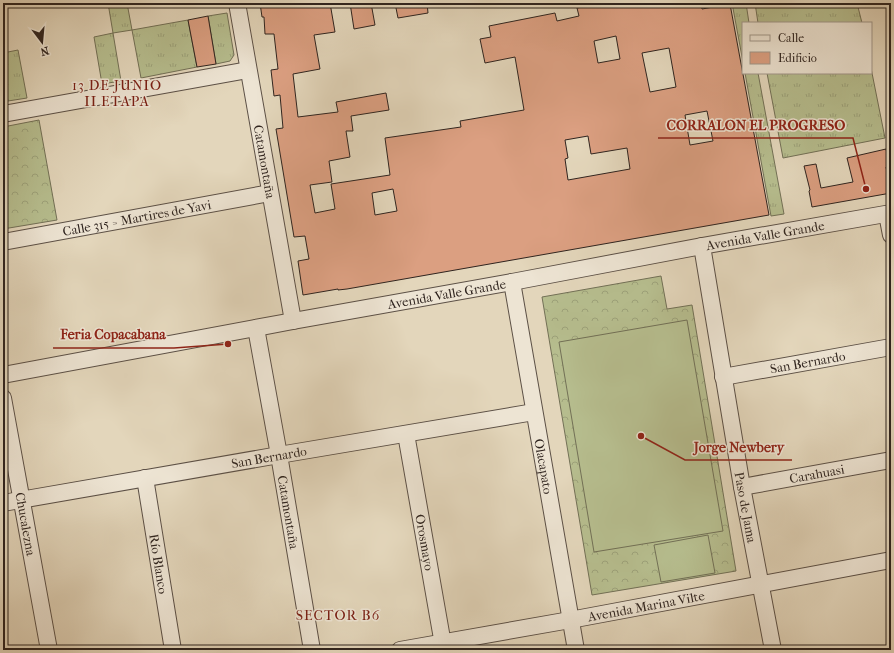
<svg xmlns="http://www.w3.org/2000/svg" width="894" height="653" font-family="'IM FELL French Canon',serif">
<defs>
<pattern id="grass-tufts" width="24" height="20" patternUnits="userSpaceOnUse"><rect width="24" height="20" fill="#b6bd8e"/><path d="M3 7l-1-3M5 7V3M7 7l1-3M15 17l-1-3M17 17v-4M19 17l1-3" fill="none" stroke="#9da27a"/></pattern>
<pattern id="forest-crowns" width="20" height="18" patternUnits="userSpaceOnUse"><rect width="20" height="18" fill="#b6bd8e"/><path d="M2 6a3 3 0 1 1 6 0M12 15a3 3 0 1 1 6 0" fill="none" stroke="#9da27a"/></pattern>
</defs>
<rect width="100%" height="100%" fill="#e3d6bb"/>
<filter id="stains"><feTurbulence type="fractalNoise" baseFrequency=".005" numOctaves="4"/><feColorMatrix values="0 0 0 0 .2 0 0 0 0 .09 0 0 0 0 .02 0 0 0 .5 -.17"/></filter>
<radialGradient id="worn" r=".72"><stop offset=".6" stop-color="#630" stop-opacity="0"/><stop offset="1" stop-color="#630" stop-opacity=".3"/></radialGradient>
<path fill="url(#grass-tufts)" stroke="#727056" d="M108 3H127L132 30 188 20 197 67 141 78 132 30 113 33 121 81 102 84 94 37 113 33Z
M732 3H746L749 23H743V62Z
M755 3H857L862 23H758Z
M227 13 234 55 230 61 216 64 208 16Z
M18 50 27 98 8 101 3 75V53Z
M871 68 885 138 783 158 767 73H871Z
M745 73H758L784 214 771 216Z"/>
<path fill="url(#forest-crowns)" stroke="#727056" d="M39 120 57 220 3 229V127Z
M661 276 667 309 692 305 736 571 592 595 542 297Z"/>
<path fill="#b6bd8e" stroke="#727056" d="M687 320 723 531 594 552 559 342Z
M708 535 715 573 661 582 654 545Z"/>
<path fill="#db9f81" stroke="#2f241f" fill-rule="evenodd" d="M260 3H330L335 32 314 35 320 69 293 74 298 117 338 112 336 102 386 93 389 110 351 116 353 131H346L350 157 329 161 332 182 310 185 315 213 335 209 331 184 390 175 385 138 461 127 460 121 524 110 515 57 485 63 480 39 491 37 489 26 555 13 557 21 579 16 577 8 588 6V7L608 3H701L702 9 730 4 769 215 347 289 338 290V289L303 295 298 261 309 259 305 236 294 237 276 129 283 128 280 95 274 96 271 70 278 69 274 34H265L264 17H262ZM616 36 620 59 598 63 594 41ZM669 48 676 87 650 92 642 53ZM707 111 713 141 690 145 685 115ZM588 136 591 154 627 148 630 169 568 180 565 159 568 158 565 140ZM393 189 397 211 375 215 372 193Z
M350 3H371L375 25 354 29Z
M395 3H427L428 13 398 18Z
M208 16 216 64 197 67 188 20Z
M886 149 890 167H886L891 193 812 207 809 191 810 190 804 166 816 164 821 188 853 182 847 158Z"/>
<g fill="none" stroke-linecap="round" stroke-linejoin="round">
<defs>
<g id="minor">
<path id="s1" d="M237 3 293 321"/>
<path d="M3 114 248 70"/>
<path d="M887 214 891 235"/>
<path id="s2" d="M3 242 270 193"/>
<path id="s3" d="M702 246 742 487 773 650"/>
<path id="s4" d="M512 282 576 650"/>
<path id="s5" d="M256 328 279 455 312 650"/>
<path id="s6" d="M3 375 293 321 512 282 702 246 891 213"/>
<path id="s7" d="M723 377 891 347"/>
<path id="s8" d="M3 398 49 650"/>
<path id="s9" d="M406 434 444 650"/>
<path id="s10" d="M145 478 173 650"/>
<path id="s11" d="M742 487 891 460"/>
<path id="s12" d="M3 503 279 455 534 412"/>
<path id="s13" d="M400 650 570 620 891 560"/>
</g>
</defs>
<use href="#minor" stroke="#5c5046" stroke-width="18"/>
<use href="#minor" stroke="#ede4d3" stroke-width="16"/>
</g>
<g text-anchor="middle" stroke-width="3" stroke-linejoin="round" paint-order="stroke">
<g font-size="13" fill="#2f241f" stroke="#ede4d3">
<text dy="5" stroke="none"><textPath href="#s1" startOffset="161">Catamontaña</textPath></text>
<text dy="5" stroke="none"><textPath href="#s2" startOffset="136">Calle 315 = Martires de Yavi</textPath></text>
<text dy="5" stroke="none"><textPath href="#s6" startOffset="775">Avenida Valle Grande</textPath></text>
<text dy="5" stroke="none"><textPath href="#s6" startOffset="451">Avenida Valle Grande</textPath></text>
<text dy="5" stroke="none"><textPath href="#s7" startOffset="86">San Bernardo</textPath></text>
<text dy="5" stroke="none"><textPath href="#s12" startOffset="270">San Bernardo</textPath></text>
<text dy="5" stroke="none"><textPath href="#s4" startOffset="187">Olacapato</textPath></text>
<text dy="5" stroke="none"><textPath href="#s11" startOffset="76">Carahuasi</textPath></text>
<text dy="5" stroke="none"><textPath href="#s3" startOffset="265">Paso de Jama</textPath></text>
<text dy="5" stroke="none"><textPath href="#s5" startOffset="187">Catamontaña</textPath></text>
<text dy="5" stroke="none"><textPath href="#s8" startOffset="128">Chucalezna</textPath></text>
<text dy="5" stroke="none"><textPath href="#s9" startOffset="110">Orosmayo</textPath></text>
<text dy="5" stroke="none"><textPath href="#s10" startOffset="87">Río Blanco</textPath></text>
<text dy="5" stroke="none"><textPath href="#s13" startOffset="250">Avenida Marina Vilte</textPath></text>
</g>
<g font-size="14" letter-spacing="1" fill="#7a1f14" stroke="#ede4d3">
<text x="117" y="90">13 DE JUNIO<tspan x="117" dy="16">II ETAPA</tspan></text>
<text x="338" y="620">SECTOR B6</text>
</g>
</g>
<path fill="none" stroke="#8f2418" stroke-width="1.5" d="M866 189L853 138H658M228 344L174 348H53M641 436L685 460H792"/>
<g fill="#8f2418" stroke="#ede4d3" stroke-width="1.5">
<circle cx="866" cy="189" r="4"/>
<circle cx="228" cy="344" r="4"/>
<circle cx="641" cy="436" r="4"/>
</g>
<g font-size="14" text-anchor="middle" font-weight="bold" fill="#8f2418" stroke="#ede4d3" stroke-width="3" stroke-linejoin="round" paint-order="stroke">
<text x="756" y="130">CORRALON EL PROGRESO</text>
<text x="113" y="339">Feria Copacabana</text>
<text x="739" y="452">Jorge Newbery</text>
</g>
<rect width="894" height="653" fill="none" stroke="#e3d6bb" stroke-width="16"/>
<rect x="4" y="4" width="886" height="645" fill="none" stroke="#2f241f" stroke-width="2"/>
<rect x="8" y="8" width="878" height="637" fill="none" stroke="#2f241f"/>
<rect x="742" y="22" width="130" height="52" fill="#ede4d3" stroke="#a1978b"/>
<rect x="750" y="35" width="20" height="6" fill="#ede4d3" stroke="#a1978b"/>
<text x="778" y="42" font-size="12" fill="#2f241f">Calle</text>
<rect x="750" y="52" width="20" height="12" fill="#db9f81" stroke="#a1978b"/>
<text x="778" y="62" font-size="12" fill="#2f241f">Edificio</text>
<g transform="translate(42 42) rotate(164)" stroke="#ede4d3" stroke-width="3" paint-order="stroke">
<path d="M0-3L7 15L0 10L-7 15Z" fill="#2f241f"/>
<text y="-6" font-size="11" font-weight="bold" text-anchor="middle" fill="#2f241f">N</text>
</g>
<rect width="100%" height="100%" filter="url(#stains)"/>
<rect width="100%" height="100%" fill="url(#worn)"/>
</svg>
